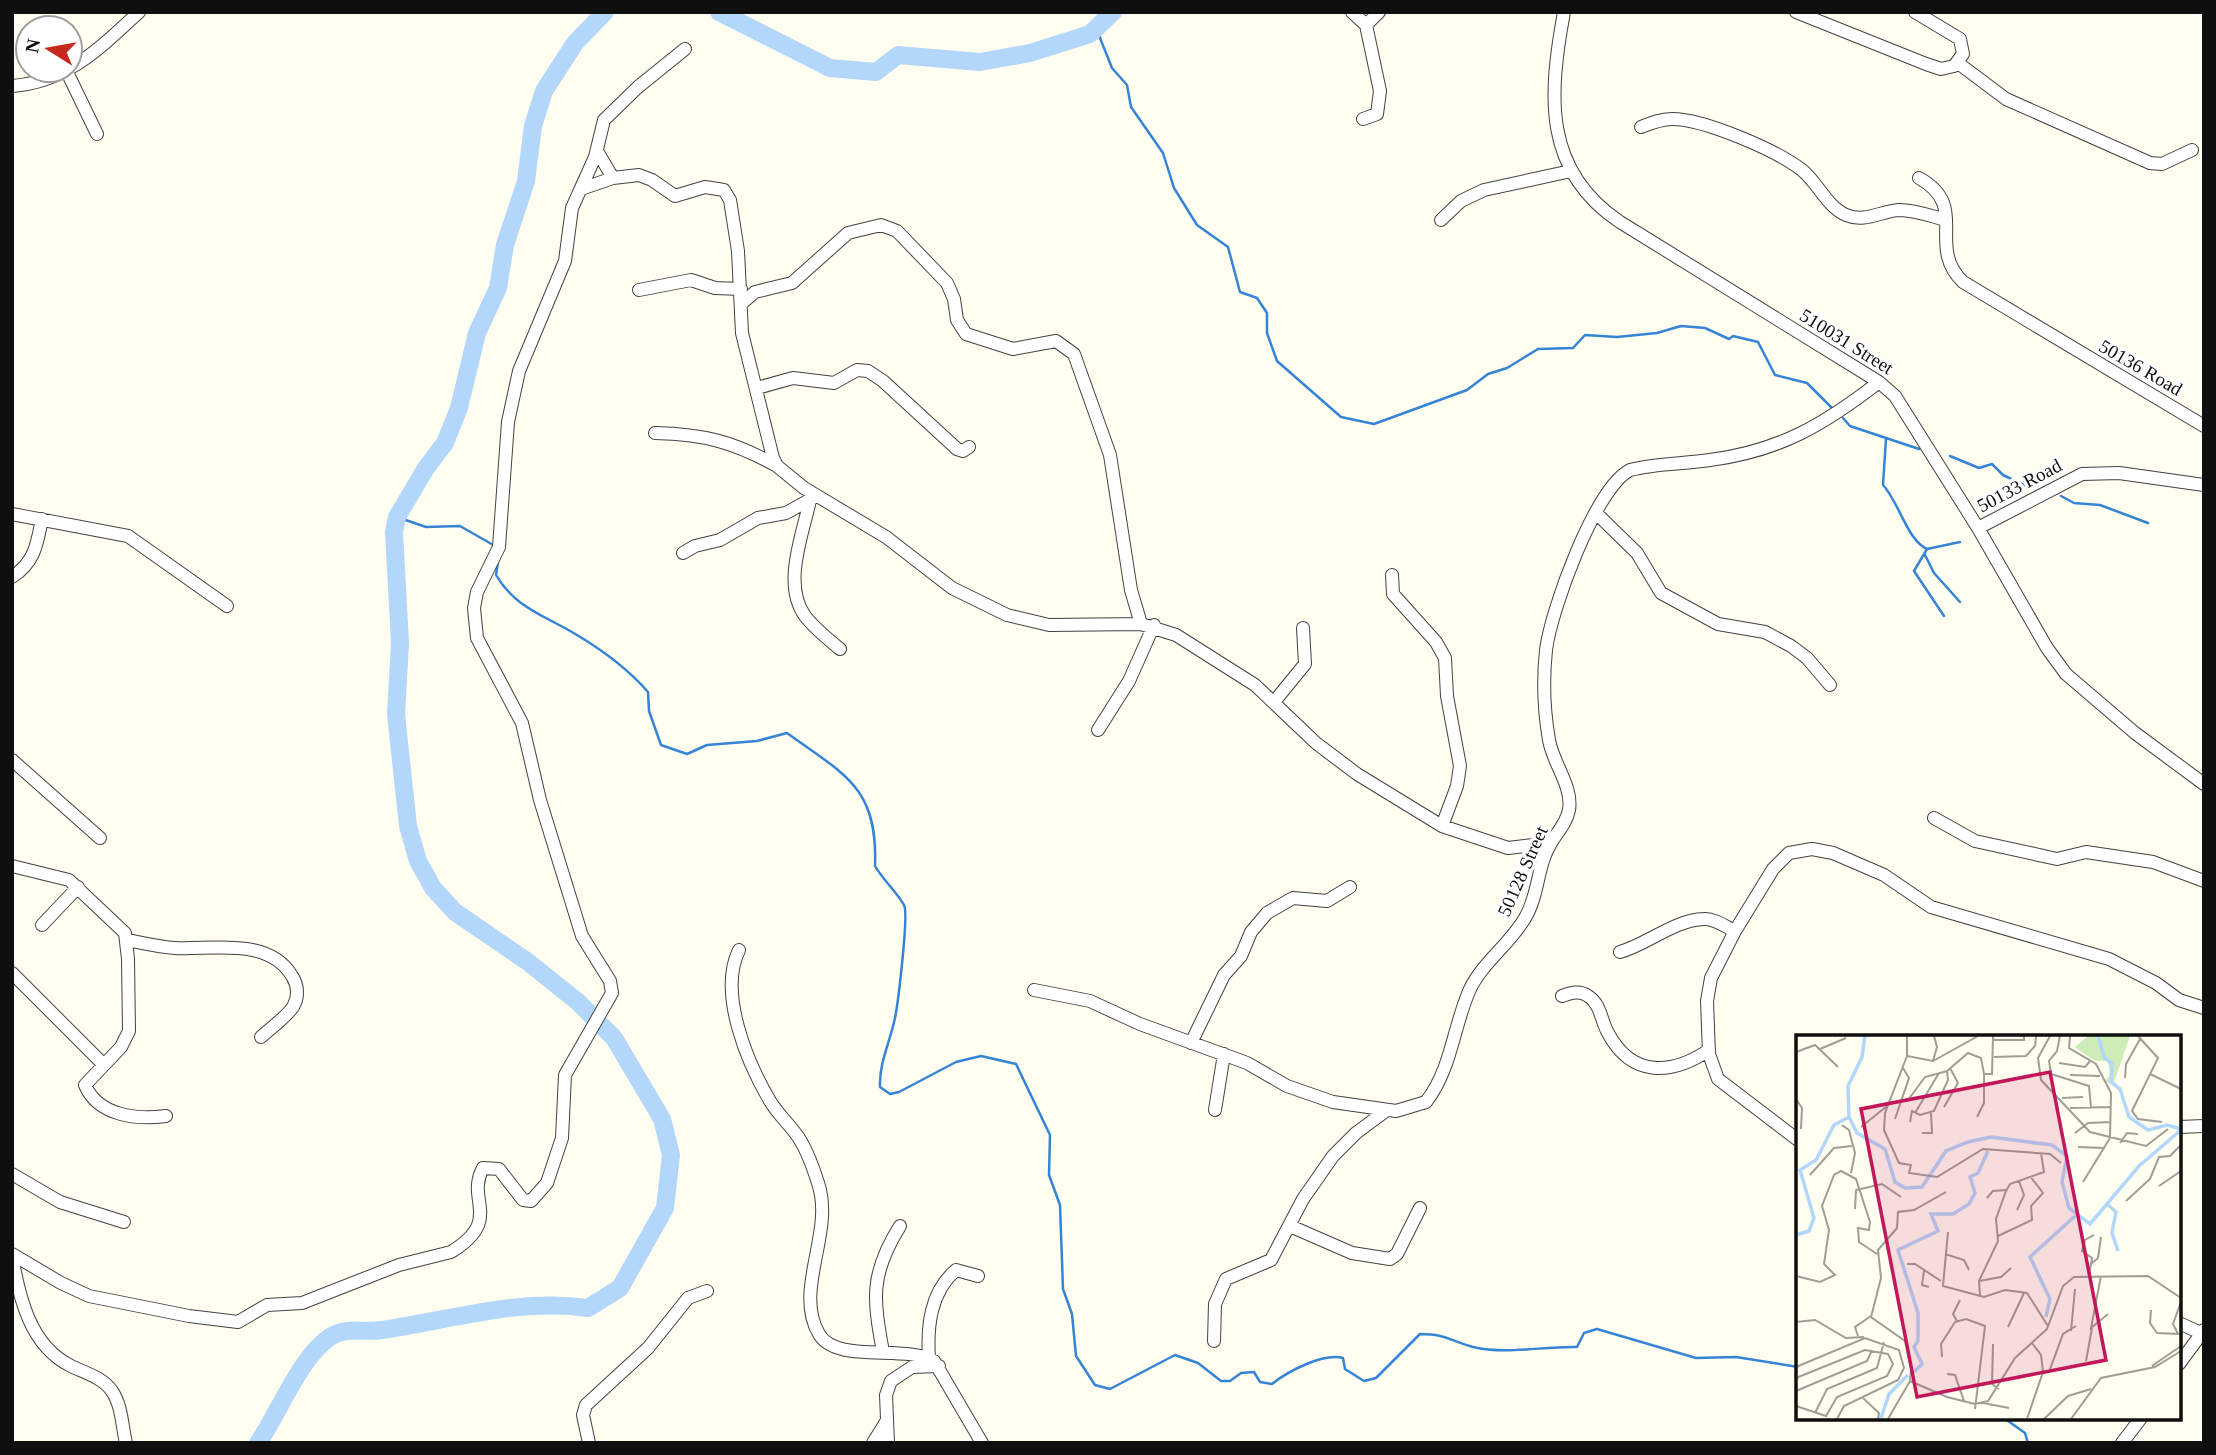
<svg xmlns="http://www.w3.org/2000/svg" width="2216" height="1455" font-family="'Times New Roman',serif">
<rect width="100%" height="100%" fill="#fffef0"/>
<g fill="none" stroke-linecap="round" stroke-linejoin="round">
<path stroke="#3584d5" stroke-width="2.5" d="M1100 22V38L1112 68 1127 85 1131 107 1163 153 1174 188 1197 225 1228 247 1240 292 1257 298 1267 313V333L1277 361 1341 417 1374 424 1467 390 1488 374 1507 368 1538 349 1573 348 1585 335 1617 337 1657 333 1681 326 1705 328 1729 339 1733 336 1758 342 1775 375 1807 383 1834 410
M1843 418 1850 426 1919 449
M1886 439 1883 485C1899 502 1907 540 1927 549L1960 542
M1950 456 1979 468 1992 464 2003 475 2028 487
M2061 496 2074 503 2100 505 2148 523
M397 517 426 527 460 526 495 546
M1927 549 1914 571 1944 616
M1925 555 1934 573 1960 602
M498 562 496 575C515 608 546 616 577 635 602 650 629 670 648 692L649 711 661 745 687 754 707 745 757 741 787 733C845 775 878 787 875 866 883 880 896 891 904 905 909 913 898 1003 895 1018 890 1042 879 1063 880 1087L890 1094 899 1092 956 1062 981 1056 1016 1064 1050 1135 1049 1175 1060 1205 1063 1289 1072 1314 1076 1356 1095 1385 1110 1389 1175 1355 1198 1363 1221 1381H1230L1241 1373 1254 1372 1260 1382 1272 1384C1288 1371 1323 1353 1343 1358L1345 1369 1364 1381 1376 1378 1420 1334C1447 1334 1450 1341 1473 1347 1506 1355 1543 1346 1577 1347L1584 1333 1597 1329 1696 1358 1736 1357 1798 1367
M2004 1418 2025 1433 2028 1443"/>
<path stroke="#b2d7fa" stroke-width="18" d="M719 12 830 68 876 72 898 55 980 62 1030 53 1090 34 1113 12
M258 1443C279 1413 300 1357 330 1337 347 1326 364 1333 382 1330 451 1320 518 1298 588 1308L620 1288 665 1208 671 1155 662 1119 614 1038 578 1002 528 962 455 912 433 888 418 861 408 826 396 714 400 643 394 532 397 517 426 468 445 443 459 408 477 333 498 288 505 245 526 181 533 126 544 91 575 43 605 12"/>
<defs>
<path id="minor" d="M1352 12 1366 25 1379 12
M1564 12C1549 94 1542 170 1620 222L1879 382 1895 396 1978 528 2047 648 2066 674 2135 733 2204 784
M1796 12 1926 64 1941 69 1954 66 1963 54 1960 39 1915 12
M1958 63 2006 99 2150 163 2162 164 2192 150
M67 72 97 134
M12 86C67 82 100 48 139 12
M1363 119 1377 114 1380 91 1366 25
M1641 127C1651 123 1661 119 1672 119 1704 119 1776 150 1802 170 1818 183 1827 207 1846 215 1865 223 1881 211 1899 210 1915 210 1931 216 1946 220
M597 151 613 178
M1919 178C1971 207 1925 245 1963 282L2204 426
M581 189 613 178 639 175 652 180 675 196 705 187 724 190 730 200 738 251 742 333 773 458 777 466 804 488 886 537 952 588 1007 615 1049 625 1141 624 1176 635 1255 685 1316 743 1357 774 1442 826 1508 848 1551 843
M1441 220 1461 201 1484 190 1571 171
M639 290 691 280 715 288 741 289
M741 304 755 292 792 283 848 233 881 225 897 231 947 283 954 299 957 320 966 334 1013 349 1056 341 1074 354 1110 455 1131 590 1141 624
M757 388 793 378 834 383 857 370 868 371 883 381 957 449 963 451 969 447
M655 433C704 434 734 442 777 466
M810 500C803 534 782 584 805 616 814 628 828 639 840 649
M1596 513 1637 553 1661 593 1718 624 1765 632 1791 646 1807 658 1830 685
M12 514 128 536 227 606
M1978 528 2082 474 2119 473 2204 485
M683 553 695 546 720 540 758 518 786 513 813 498
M1392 575 1393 594 1436 642 1445 658 1447 696 1460 766 1457 786 1442 826
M12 577C35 562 37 544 42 519
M1274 702 1305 664 1303 628
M1098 730 1129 681 1154 625
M12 760 100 838
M1934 818 1975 841 2057 859 2086 852 2153 862 2204 881
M12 866 69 880 125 933 128 959 129 1031 121 1047 85 1085C98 1116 137 1120 166 1116
M42 925 78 887
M127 940C143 943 159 947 175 948 213 950 269 937 292 976 298 985 299 997 293 1007 285 1018 271 1028 261 1037
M739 950C718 993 747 1062 770 1101 777 1113 788 1123 796 1134 806 1147 813 1167 818 1183 835 1232 793 1290 819 1334 836 1364 905 1344 934 1361L982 1443
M1620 952C1648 944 1674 920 1704 919 1714 918 1726 927 1735 931
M12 973 103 1064
M1034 990 1090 1001 1140 1024 1247 1063 1287 1086 1333 1102 1396 1111 1426 1102C1452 1068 1453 1027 1470 989 1483 962 1510 944 1525 918 1539 895 1537 865 1551 843 1558 831 1566 824 1569 810 1573 786 1553 764 1549 740 1544 711 1543 678 1546 650 1551 610 1595 488 1630 470 1656 463 1684 464 1710 460 1780 451 1825 424 1879 382
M1562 996C1571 993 1579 990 1588 996 1601 1004 1601 1021 1608 1033 1632 1078 1672 1075 1709 1050
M1191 1043 1224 975 1241 956 1251 932 1267 913 1293 898 1327 901 1350 887
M1215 1110 1224 1054
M2179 1127 2204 1126
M1798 1140 1718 1079 1709 1054 1707 1001 1711 978 1735 931 1773 869 1789 853 1812 849 1833 853 1884 875 1931 907 2109 959 2156 983 2179 1000 2204 1008
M12 1174 60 1202 124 1222
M1290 1226 1352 1253 1390 1259 1397 1254 1420 1208
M12 1254 61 1283 89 1296 189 1316 238 1322 267 1305 302 1303 399 1265 451 1252C504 1219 465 1201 483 1168L499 1169 523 1200 531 1201 547 1183 562 1138 565 1075 612 993 610 981 582 936 540 800 522 723 477 638 474 608 477 592 499 547 508 422 519 371 565 261 572 208 595 157 604 120 638 87 685 49
M12 1256C19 1297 30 1346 71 1366 85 1373 102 1377 112 1391 122 1406 122 1426 126 1443
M2179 1323 2201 1333
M1214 1341 1215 1304 1226 1279 1271 1260 1303 1199 1333 1156 1356 1133 1387 1110
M883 1352C873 1298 870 1274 900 1226
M929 1358C927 1327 930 1292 956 1270L978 1276
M2179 1364 2204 1330
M589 1443 583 1415 586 1405 648 1348 688 1298 707 1291
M873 1443 886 1422
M888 1443 886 1395 891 1381 912 1367 939 1366
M2122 1443 2141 1418"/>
</defs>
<use href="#minor" stroke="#424242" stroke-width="14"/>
<use href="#minor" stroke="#fff" stroke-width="12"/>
</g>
<g text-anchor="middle" stroke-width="7" stroke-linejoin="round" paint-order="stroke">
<g font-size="19" fill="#0f0f0f" stroke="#fff">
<text transform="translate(1847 341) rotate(32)" y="7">510031 Street</text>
<text transform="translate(2141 367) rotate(30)" y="7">50136 Road</text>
<text transform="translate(2019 485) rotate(-28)" y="7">50133 Road</text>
<text transform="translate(1522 871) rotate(-66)" y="7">50128 Street</text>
</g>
</g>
<g transform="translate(1796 1035)">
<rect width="385" height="385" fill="#fffef0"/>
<path d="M292 1H334L317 50 309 46 314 40 312 26H299L279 12Z" fill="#cdecb7"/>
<path fill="none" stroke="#b2d7fa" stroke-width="3.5" d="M69 1 66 22 52 51 53 82 61 98 89 114 99 147 109 153 126 152 150 116 172 107 195 102 256 110 271 121 266 147 273 173 294 189 343 131 385 95M302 1 308 22 316 29 315 47 324 54 333 82 352 95 371 90 385 94M310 168 320 177 316 198 322 216M0 200 13 196 18 183 4 135 20 125 38 90 53 82M250 282 254 264 234 222 279 181M118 337 126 329 118 312 122 306V278L102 215 142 196 135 179H157L173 169 179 158 174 142 182 138 192 116M85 383 93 359 112 340"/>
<path fill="none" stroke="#9f9e96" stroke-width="2" d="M111 1V21L137 26 182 1M254 1 242 23 245 45 294 97 350 111 372 94M264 1 261 16 253 26 255 39 293 51 295 72M274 1 273 13 300 29 315 58 314 103 287 147M342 1 362 23 336 76 342 84 366 87M198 5H228V1M24 14 50 3M0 17 19 10 42 32M111 21 89 78 88 95 103 128 115 130 113 138 141 142 187 114 254 119 265 128M198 22 230 21 239 11 240 1M137 26 141 12 138 1M263 28 289 32 295 25M354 39 385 54M274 40 304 41M329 43 330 29 344 4M266 63 287 62M0 64 6 73 5 94M112 65 129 42 151 36 172 18 185 23 188 39H196L197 1M148 72 162 48 154 33M274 73 315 72M119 78 143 38M181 82 188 68V39M99 84 113 43 107 33M114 87 116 76 124 80 138 76 152 45 151 36M46 90 53 95 59 118 55 138M65 92 91 71M126 98H136L135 78M279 98 292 88 315 87M324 108 331 98 342 99M282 112 309 113M14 140 38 113 56 111M363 151 385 136M191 163 197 156 210 155M330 166 354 144 363 122 374 121 385 110M59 174 60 155 86 149 105 162M221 175 228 160 223 146M152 197 147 251 188 262 209 255 231 258 252 291M202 201 236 185 235 171 247 158 234 141M149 219 168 225 173 235M111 229H119L145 246M295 229 302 223 305 202M128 236 126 250 133 252M0 241 24 247 39 240 28 229 33 195 26 171 38 140 45 136 60 144 74 187 73 195 62 193 63 207 81 219M293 241 296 223 286 216 289 205 298 200M305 241 295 293 312 279M183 246 205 242 215 233M184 260 183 246 202 206 200 184 210 156 214 149 248 137 245 118M355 275 354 288 361 298 383 299M161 286 157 279 164 265M0 287 19 285 50 303 68 302M212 292 228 258M275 296 279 254M382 299 377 289 385 267M62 301 59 292 75 281M197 309 196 349 203 354M146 322 145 309 159 287 170 284 189 291 179 374M290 326 296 293M356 331 385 311M0 332 69 303 103 315 108 333 102 345 48 371 41 384M247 337H253L267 299 280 291M151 339 159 340 168 366M0 343 69 315 92 319 97 329 91 341 41 362 30 381 0 371M114 346 151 362 179 369 192 366 219 323 251 294 267 251 278 242 352 241 385 263M0 356 71 326 76 315M67 363 83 378 82 384M187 368 213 373M19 378 31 354 81 333 88 307M92 384 114 346 115 334 109 306 75 282 85 243 82 215 101 193 102 177 118 175 150 157M231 384 247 337 245 320 236 308M248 384 272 361 295 354M275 384 305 343 359 332 385 316"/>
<path fill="#c2185b" fill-opacity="0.15" stroke="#c2185b" stroke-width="3.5" d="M254 37 310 325 121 362 65 74Z"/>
<rect width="385" height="385" fill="none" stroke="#0f0f0f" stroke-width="3.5"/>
</g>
<rect width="2216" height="1455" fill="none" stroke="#0f0f0f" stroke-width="28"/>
<g transform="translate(49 49) rotate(281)"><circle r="33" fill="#ffffff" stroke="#9f9f9f" stroke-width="2"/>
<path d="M0-5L12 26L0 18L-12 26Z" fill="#c7281e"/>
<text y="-10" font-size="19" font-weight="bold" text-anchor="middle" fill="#0f0f0f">N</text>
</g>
</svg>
